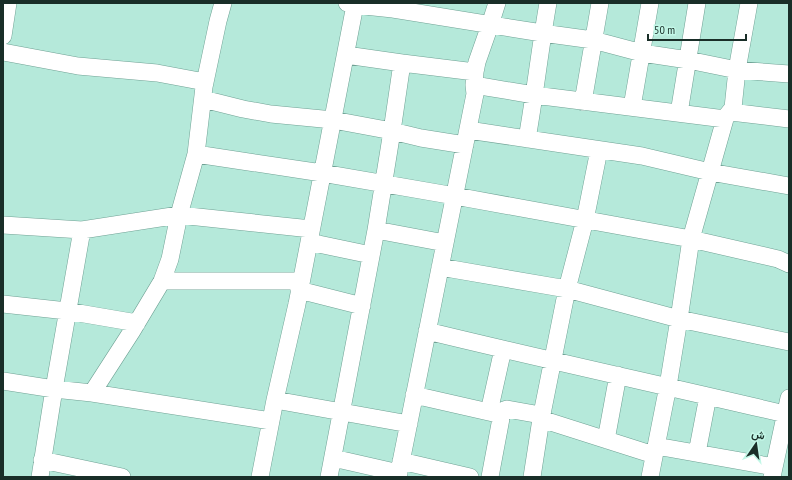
<svg xmlns="http://www.w3.org/2000/svg" width="792" height="480" font-family="'PT Sans Narrow',Vazirmatn,sans-serif">
<rect width="100%" height="100%" fill="#b5e9da"/>
<g fill="none" stroke-linecap="round" stroke-linejoin="round">
<defs>
<path id="minor" d="M347 3 355 5 393 9 542 33 593 40 642 53 688 60 737 70 789 74
M3 36 8 3
M3 52 78 66 157 73 205 82
M346 55 402 63 475 72
M474 85 534 95 725 119
M203 99 243 109 271 114 333 120 392 131 421 138 465 145
M583 102 600 3
M632 107 650 3
M731 112 789 119
M679 113 697 3
M468 130 642 156 710 172 789 186
M527 139C535 94 540 48 548 3
M196 154 322 173 455 196 691 239 778 259 789 264
M3 225 82 230 179 215 311 229
M376 230 445 243
M309 242 371 255
M440 267 567 289 679 319 789 342
M162 281H301
M299 290 362 306
M3 304 67 311 137 323
M427 331C546 360 666 386 785 414
M3 381 54 389 92 393 271 421
M92 393 132 331 162 281 170 259 179 215 196 154 204 87 218 21 223 3
M414 395 502 415
M275 400 409 424
M489 412 503 349
M606 440 618 375
M656 446 774 467
M697 453 708 396
M333 458 399 473
M42 460 122 477
M401 461 470 477
M40 477 54 389 82 230
M260 477 275 400 297 304 355 5 354 3
M329 477 376 230 392 131 402 63
M398 477 475 94 474 85 475 72 477 62 490 25 497 3
M490 477 502 413 504 410 507 409 535 414 538 415 541 419 654 455
M532 477 541 419 567 289 585 220 599 150
M650 477 668 386 679 319 691 239 725 119C727 114 730 112 733 108L737 70 749 3
M772 477 789 398"/>
</defs>
<use href="#minor" stroke="#70a295" stroke-width="18"/>
<use href="#minor" stroke="#fff" stroke-width="17"/>
</g>
<rect width="792" height="480" fill="none" stroke="#192e28" stroke-width="8"/>
<g transform="translate(756 444) rotate(13)" stroke="#c2f7e7" stroke-width="3" paint-order="stroke">
<path d="M0-3L7 15L0 10L-7 15Z" fill="#192e28"/>
<text y="-6" font-size="11" font-weight="bold" text-anchor="middle" fill="#192e28">ش</text>
</g>
<path d="M648 34v6h98v-6" fill="none" stroke="#192e28" stroke-width="2"/>
<text x="654" y="34" font-size="12" fill="#192e28" stroke="#c2f7e7" stroke-width="3" paint-order="stroke">50 m</text>
</svg>
